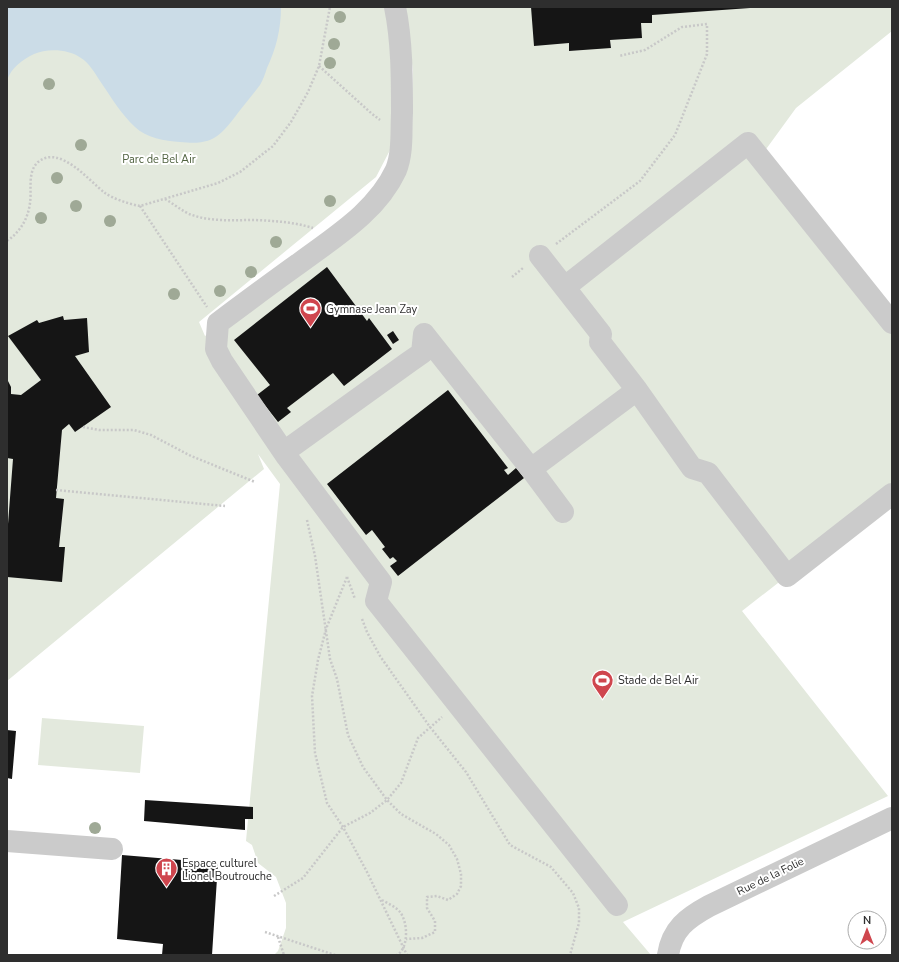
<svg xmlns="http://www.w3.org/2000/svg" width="899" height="962" font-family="'Nunito Sans',sans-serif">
<rect width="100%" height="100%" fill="#fff"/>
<path fill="#e3e9dd" d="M7 7H393L401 129 376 177 199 322 205 336 371 220 412 139 413 70 404 7H892V31L796 108 759 159 892 324V494L742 611 888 796 623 922 651 955H274L278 951 286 928V903L276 877 258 863 252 845 246 841 280 484 258 454 264 469 7 681Z
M42 718 144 726 140 773 38 765Z"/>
<path fill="#cbdce7" d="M7 7H281C281 29 276 49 267 68 265 74 263 80 260 85 254 93 247 101 241 109 221 135 215 146 180 142 165 141 146 138 135 127 121 114 111 97 100 81 95 73 89 63 81 58 69 49 47 48 34 54 22 60 12 67 7 80Z"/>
<path fill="#151515" d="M531 7H750V8L652 15V23H641L642 38 610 40 611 48 569 51V43L534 46Z
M327 267 367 321 369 318 392 349 344 386 333 373 287 408 291 412 278 422 257 395 270 385 234 340Z
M63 316 64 320 87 318 89 352 75 356 111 407 75 432 69 424 62 430 56 498 64 499 59 547H65L62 582 7 577V537L13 459 7 458V379L11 387V394L21 395 41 380 8 336 37 320 39 323Z
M393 331 399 340 393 344 387 335Z
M448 390 508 468 504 470 508 475 516 468 524 478 398 576 390 566 397 561 393 557 390 559 382 549 385 547 372 530 366 535 327 484Z
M7 730 16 731 12 779 7 778Z
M145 800 253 807V819H245V830L144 821Z
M122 855 218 863 212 955H162L163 944 117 939Z"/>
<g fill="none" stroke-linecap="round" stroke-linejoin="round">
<path stroke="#c8c8c8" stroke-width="2.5" stroke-dasharray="2 2" stroke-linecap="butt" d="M319 66 371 113 380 120
M165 199C174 204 183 212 192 215 212 222 234 220 255 220 275 221 294 222 313 228
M140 206 207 307
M7 241C20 232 28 219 30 203 32 190 27 172 38 162 60 144 89 181 105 193 114 199 129 204 140 206L218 183 240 172 273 146 291 122 308 92 319 66 330 7
M556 244 640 181 675 135 707 54V24L682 27 645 50 619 56
M512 277 523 268
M83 427 99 430H134L151 435 191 456 255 482
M56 490 225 506
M307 520 315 556 330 659 337 679 348 735 363 767 387 800 401 814 436 834 449 845 457 859 461 874V886L457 894 448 900 437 896 427 897V908L435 921V932L422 938 406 939
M347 577 355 599
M347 577 326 629 318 660 312 696 315 753 327 803 343 827 367 872 407 955
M362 619 367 632 380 656 430 727 466 772 510 845 551 867 573 893 579 908V923L570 955
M274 896 303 878 343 827 370 813 387 800 401 783 418 738 442 717
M382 900C387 903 396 907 400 912 408 922 409 948 397 955
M265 932 335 955
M278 937 284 955"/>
<path stroke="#cbcbcb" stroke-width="22" d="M395 7C402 41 402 78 402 113 401 132 403 152 396 170 377 211 336 236 301 262 273 282 246 302 218 323L216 349 222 361 287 457 381 582 376 601 617 905
M540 256 601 334 600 342 637 390
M565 287 748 143 892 323
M424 334 531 469 563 512
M284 452 409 362 422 353 424 334
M531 469 637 390 692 468 708 473 787 576 892 494
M7 841 112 849
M668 955C672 929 687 918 709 906L892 818"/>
</g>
<g fill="#9fa996">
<circle cx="340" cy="17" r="6"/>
<circle cx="334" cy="44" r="6"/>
<circle cx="330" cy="63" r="6"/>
<circle cx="49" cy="84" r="6"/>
<circle cx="81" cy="145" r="6"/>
<circle cx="57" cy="178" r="6"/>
<circle cx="330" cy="201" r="6"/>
<circle cx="76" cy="206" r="6"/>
<circle cx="41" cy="218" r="6"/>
<circle cx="110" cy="221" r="6"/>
<circle cx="276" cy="242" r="6"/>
<circle cx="251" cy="272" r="6"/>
<circle cx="220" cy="291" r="6"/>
<circle cx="174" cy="294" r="6"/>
<circle cx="95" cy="828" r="6"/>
</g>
<defs>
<symbol id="stadium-pin" viewBox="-11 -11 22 30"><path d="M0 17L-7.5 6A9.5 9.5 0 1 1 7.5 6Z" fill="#cf464e" stroke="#fff"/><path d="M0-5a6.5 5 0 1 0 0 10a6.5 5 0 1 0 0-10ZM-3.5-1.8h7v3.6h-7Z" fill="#fff"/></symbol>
<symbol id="building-pin" viewBox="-11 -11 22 30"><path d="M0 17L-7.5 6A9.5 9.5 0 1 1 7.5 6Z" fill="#cf464e" stroke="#fff"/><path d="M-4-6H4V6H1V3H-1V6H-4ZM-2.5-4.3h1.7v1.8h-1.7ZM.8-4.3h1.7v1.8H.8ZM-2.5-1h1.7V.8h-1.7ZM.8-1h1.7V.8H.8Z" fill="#fff"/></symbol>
</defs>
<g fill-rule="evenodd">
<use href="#stadium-pin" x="298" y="296" width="25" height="34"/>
<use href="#stadium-pin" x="590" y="668" width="25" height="34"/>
<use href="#building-pin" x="154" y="856" width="25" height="34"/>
</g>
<g text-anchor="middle" stroke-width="4" stroke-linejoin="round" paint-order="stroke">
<g font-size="11" fill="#516341" stroke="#fff">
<text x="159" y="163">Parc de Bel Air</text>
</g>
<g font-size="11" fill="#2e2e2e" stroke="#fff" text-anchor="start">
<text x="326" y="313">Gymnase Jean Zay</text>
<text x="618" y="684">Stade de Bel Air</text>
<text x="182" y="867">Espace culturel<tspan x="182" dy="13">Lionel Boutrouche</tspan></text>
</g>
<g font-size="11" fill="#2e2e2e" stroke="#fff">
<text transform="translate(770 876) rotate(-26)" y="4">Rue de la Folie</text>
</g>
</g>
<rect width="899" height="962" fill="none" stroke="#2e2e2e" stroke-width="16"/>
<g transform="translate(867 930)"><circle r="19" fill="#ffffff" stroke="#ababab"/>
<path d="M0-3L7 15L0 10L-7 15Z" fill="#cf464e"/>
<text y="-6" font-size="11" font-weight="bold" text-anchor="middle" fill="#2e2e2e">N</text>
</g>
</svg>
